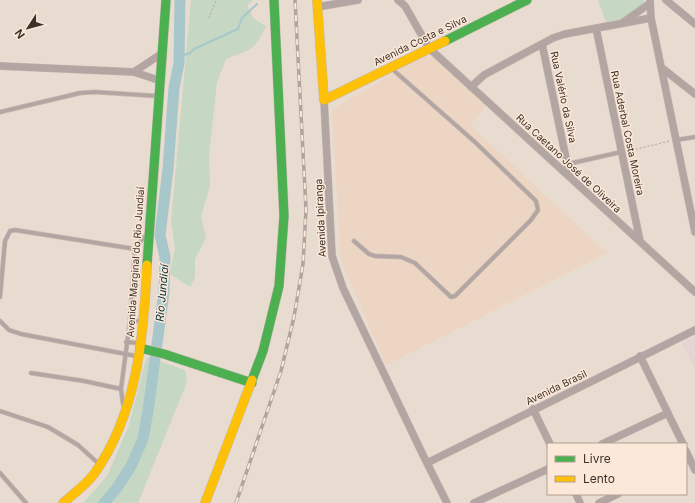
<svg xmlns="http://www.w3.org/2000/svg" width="695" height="503" font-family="Inter,sans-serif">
<rect width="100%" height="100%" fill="#e8dbd0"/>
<path fill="#ecd6c3" d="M421 57H433L487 106 470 125 607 253 386 365 341 260 332 110Z"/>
<path fill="#e6d3d4" d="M695 336V370L682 342Z"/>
<path fill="#c6d7c4" d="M191 0H253L247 6 254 19 266 26C254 51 252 49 226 59L217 82 209 155 210 186 201 216 206 238 195 259V277L190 287 170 274 175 248 171 222Z
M598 0H644V6L622 20 606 22Z
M148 357 185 370 187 382 138 503H83L107 476 129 425 145 362Z"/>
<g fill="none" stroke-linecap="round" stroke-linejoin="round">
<path stroke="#a8c7cb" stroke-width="2" d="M179 57 190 53 194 49 238 29 242 18 257 4"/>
<path stroke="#a8c7cb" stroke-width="11" d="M104 503 117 488 131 466 143 439 148 411 164 292 165 257 160 235 168 169 174 88 179 63 180 0"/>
<defs>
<path id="lane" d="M0 112 80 93 95 92 157 96
M676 140 695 137
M568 164 621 152
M354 241 369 254 375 256 401 257 415 263 451 297 455 296 531 220 538 210 536 201 476 143 391 68
M0 297 5 241 10 231 15 230 135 249 144 237
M0 321 9 330 21 334 136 356
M130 321H141
M126 342 139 343
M31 373 84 381 121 389 123 404
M121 389 130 321 135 249
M0 411 48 427 78 445 99 464
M0 473 26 503"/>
<path id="street" d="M398 0 405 6 429 48 695 292
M650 0 651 18 695 232
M666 0 695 24
M317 7 358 0
M622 23 649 4
M596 28 640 241
M542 44 570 177
M0 66 134 72 158 80
M662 68 695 94
M134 72 161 54
M471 87 484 75 553 38 565 34 651 18
M324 100 332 256 343 288 423 455 447 503
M640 356 683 444
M533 409 550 444
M602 444 668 413
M686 451 695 470
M427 463 695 330
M576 494 580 503
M474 503 548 469
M599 503 618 494"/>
<path id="fast" d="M445 41 527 0
M147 265 166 0
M140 348 164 354 252 383
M252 380 263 351 279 286 284 216 274 0"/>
<path id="slow" d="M317 0 324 100 445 41
M63 503C73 494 86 485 94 474 137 414 144 336 147 265
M205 503 252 380"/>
</defs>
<use href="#lane" stroke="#c4b9b1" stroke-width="5"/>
<use href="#street" stroke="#c4b9b1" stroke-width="8"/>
<use href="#fast" stroke="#c4b9b1" stroke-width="10"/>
<use href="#slow" stroke="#c4b9b1" stroke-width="10"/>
<path stroke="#b2a6a2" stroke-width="1" stroke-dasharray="2 2" stroke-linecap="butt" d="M209 18 216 0
M628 151 670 141"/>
<use href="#lane" stroke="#b3a5a2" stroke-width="3.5"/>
<use href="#street" stroke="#b3a5a2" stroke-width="7"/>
<use href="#fast" stroke="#4caf50" stroke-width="9"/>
<use href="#slow" stroke="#ffc107" stroke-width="9"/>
<defs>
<path id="rail" d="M236 503 281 371 294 317 303 264 306 209 295 0"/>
</defs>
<use href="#rail" stroke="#b0a49d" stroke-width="3.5"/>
<use href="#rail" stroke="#fce8d8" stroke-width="2" stroke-dasharray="6" stroke-linecap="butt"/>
</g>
<g text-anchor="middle" stroke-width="3" stroke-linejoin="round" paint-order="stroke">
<g font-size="10" fill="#3d332c" stroke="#fce8d8">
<text transform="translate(420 40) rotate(-26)" y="4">Avenida Costa e Silva</text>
<text transform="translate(564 97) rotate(78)" y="4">Rua Valério da Silva</text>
<text transform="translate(628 133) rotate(78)" y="4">Rua Aderbal Costa Moreira</text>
<text transform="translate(569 163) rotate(43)" y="4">Rua Caetano José de Oliveira</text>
<text transform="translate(320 218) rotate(-93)" y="4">Avenida Ipiranga</text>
<text transform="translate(135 262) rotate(-86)" y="4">Avenida Marginal do Rio Jundiaí</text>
<text transform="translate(556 387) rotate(-26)" y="4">Avenida Brasil</text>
</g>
<g font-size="11" font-style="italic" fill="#003037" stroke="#fce8d8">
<text transform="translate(162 293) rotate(-85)" y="4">Rio Jundiaí</text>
</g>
</g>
<rect x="547" y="443" width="140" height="52" fill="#fce8d8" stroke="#b0a093"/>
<rect x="555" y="456" width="20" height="6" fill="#4caf50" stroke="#b0a093"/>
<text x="583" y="463" font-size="12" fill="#3d332c">Livre</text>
<rect x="555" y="476" width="20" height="6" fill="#ffc107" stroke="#b0a093"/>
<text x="583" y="483" font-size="12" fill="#3d332c">Lento</text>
<g transform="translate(28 28) rotate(234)" stroke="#fce8d8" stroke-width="3" paint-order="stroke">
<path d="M0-3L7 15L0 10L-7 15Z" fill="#3d332c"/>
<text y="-6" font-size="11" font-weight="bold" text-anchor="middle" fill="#3d332c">N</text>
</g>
</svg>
